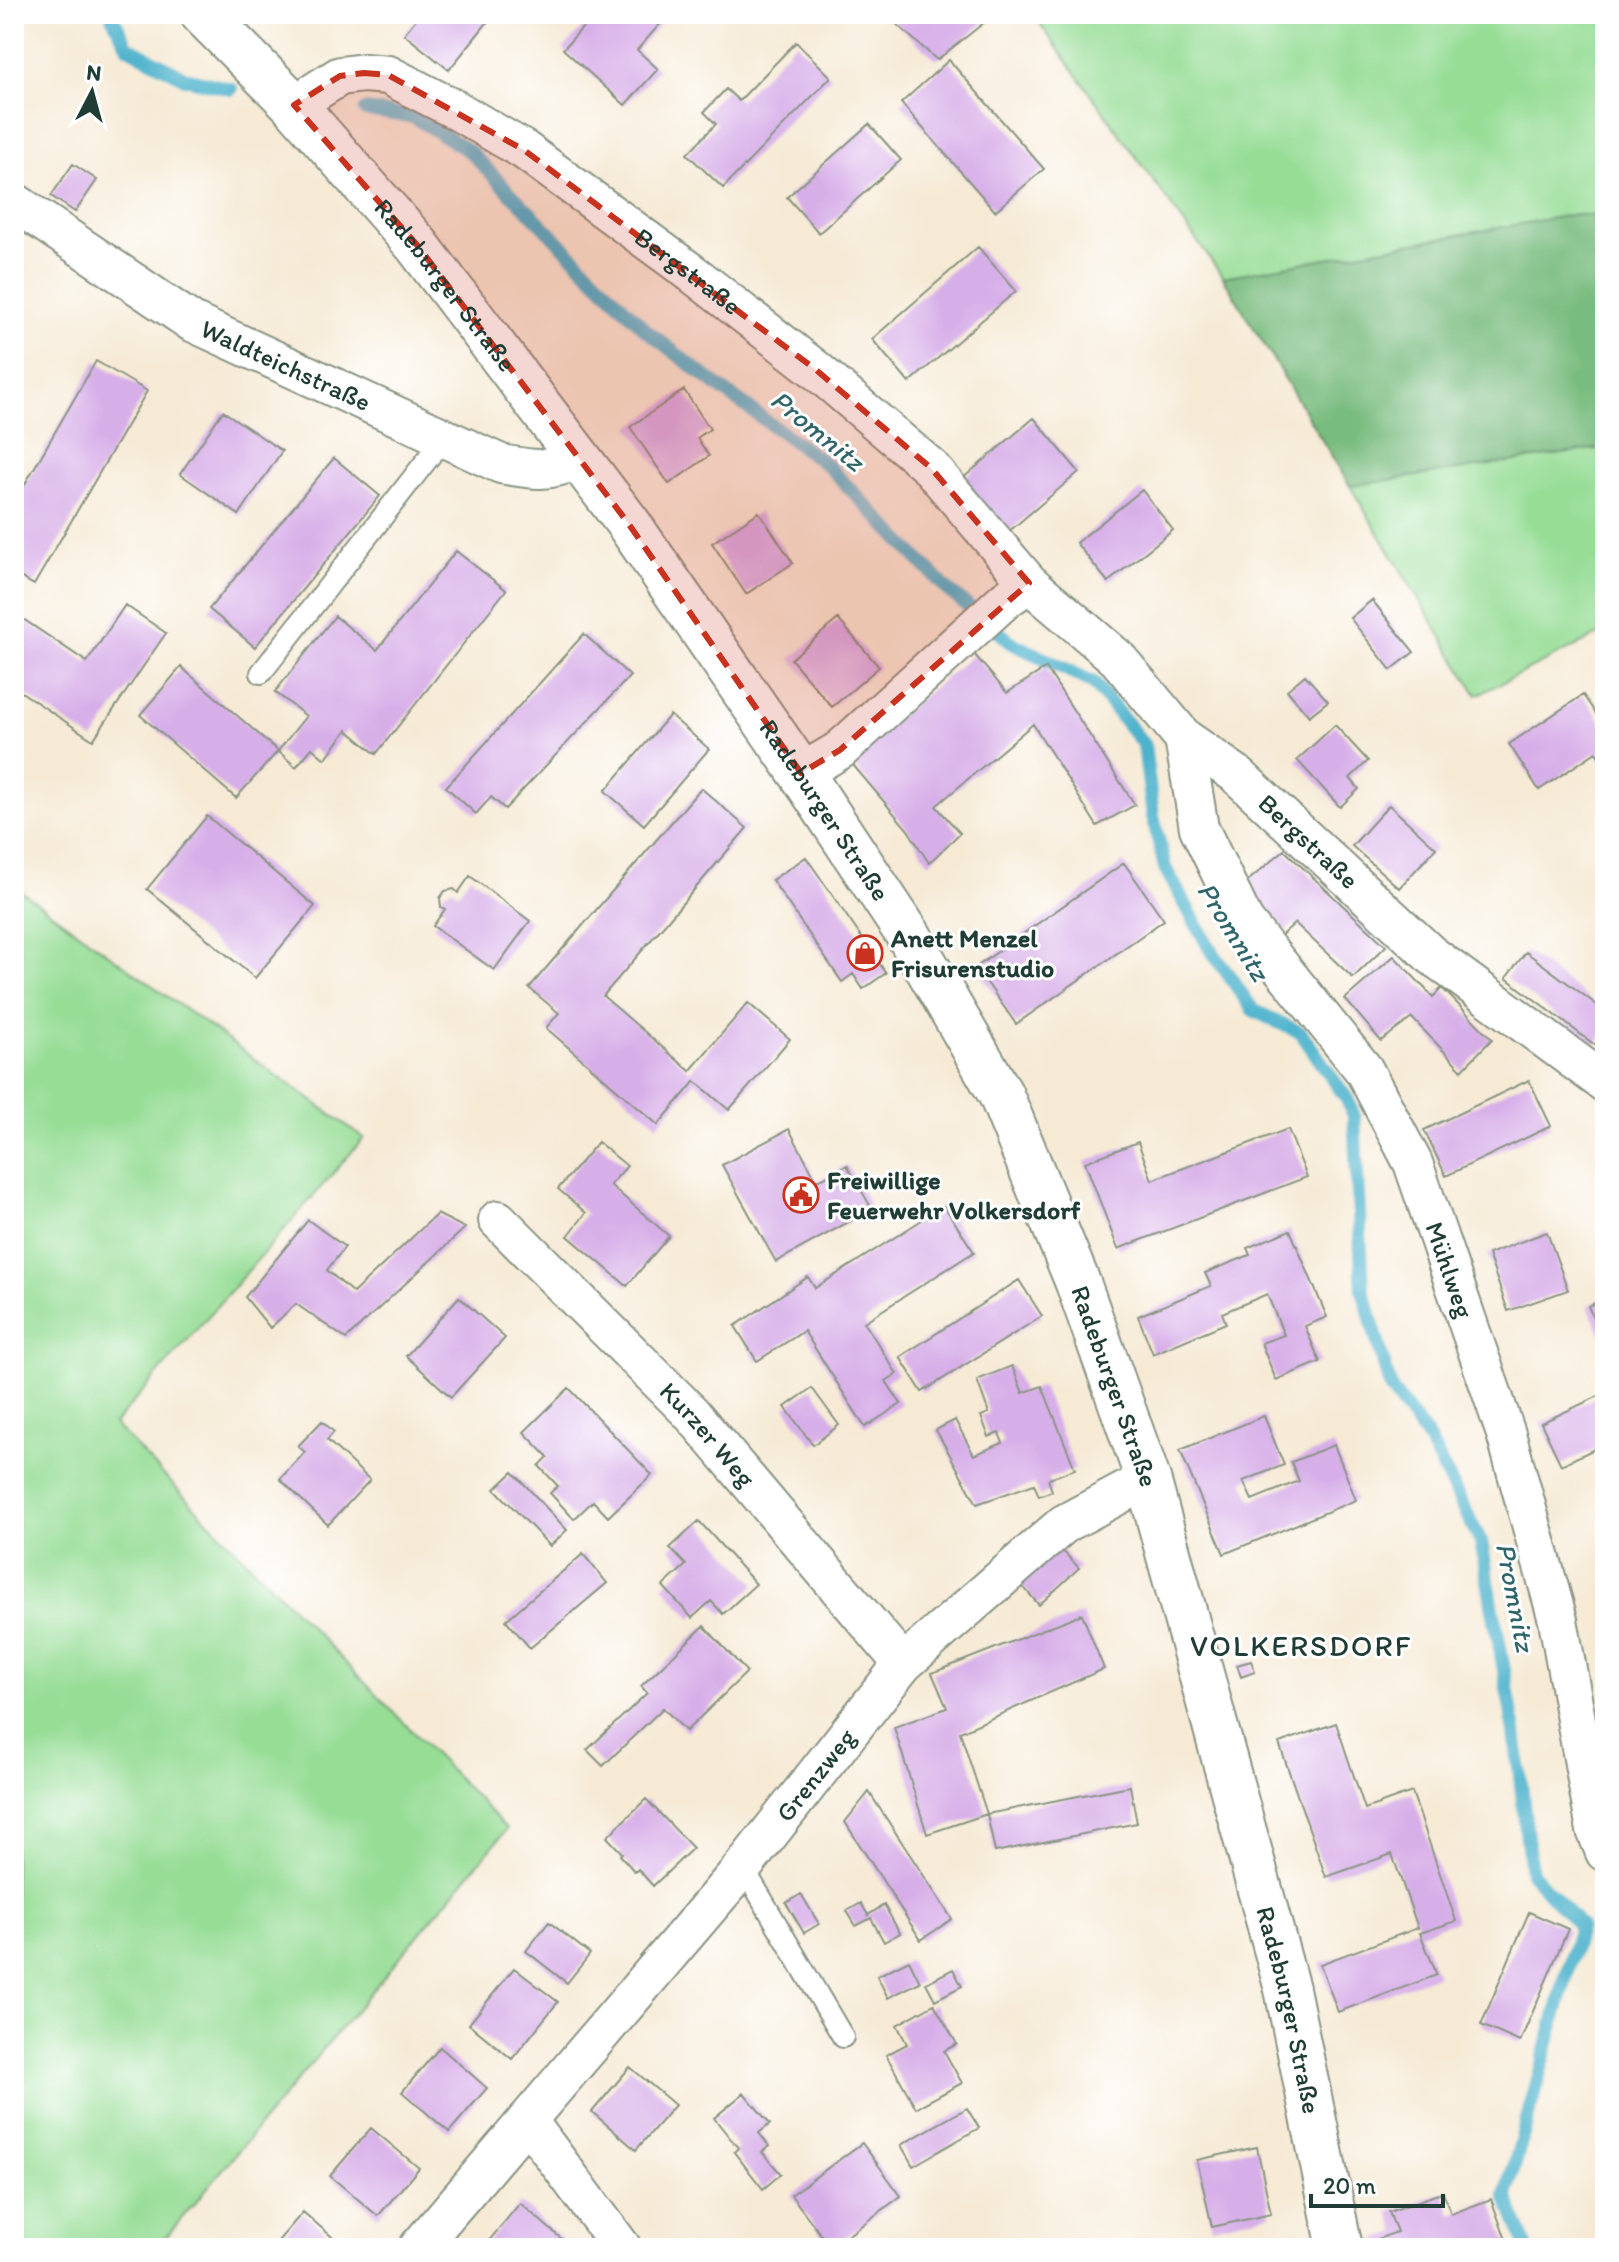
<svg xmlns="http://www.w3.org/2000/svg" width="1619" height="2262" font-family="Itim,sans-serif">
<rect width="100%" height="100%" fill="#fff"/>
<filter id="ink" filterUnits="userSpaceOnUse"><feTurbulence type="fractalNoise" baseFrequency=".0125" numOctaves="2"/><feDisplacementMap in="SourceGraphic" scale="16" xChannelSelector="R" yChannelSelector="G"/><feConvolveMatrix kernelMatrix="1 2 1 2 8 2 1 2 1" color-interpolation-filters="sRGB"/></filter>
<filter id="wash" filterUnits="userSpaceOnUse"><feTurbulence type="fractalNoise" baseFrequency=".006" numOctaves="4" result="noise"/><feDisplacementMap in="SourceGraphic" scale="32" xChannelSelector="R" yChannelSelector="G"/><feGaussianBlur stdDeviation="1.8" result="paint"/><feColorMatrix in="noise" values="0 0 0 0 0 0 0 0 0 0 0 0 0 0 0 0 0 1.4 0 .05"/><feComposite in="paint" operator="in"/></filter>
<g filter="url(#wash)">
<rect width="100%" height="100%" fill="#f6ead5"/>
<path fill="#97dd96" stroke="#5b8d65" stroke-width="2" d="M1033 14H1605V632L1477 695 1223 277Z
M14 886 364 1138 114 1424 507 1829 157 2248H14Z"/>
<path fill="#79bc7f" stroke="#4c7c5a" stroke-width="2" d="M1576 214 1605 217V447L1602 448 1350 486 1223 277Z"/>
<g fill="none" stroke-linecap="round" stroke-linejoin="round">
<path stroke="#4db2cc" stroke-width="14" d="M111 14 128 47 185 78 231 89
M365 110 414 117 469 151 646 330 715 384 827 465 948 590 1012 643 1094 683 1144 745 1153 816 1165 868 1209 947 1253 1010 1301 1033 1347 1099 1354 1116 1363 1290 1391 1389 1429 1440 1481 1542 1515 1732 1531 1873 1580 1926 1506 2196 1527 2248"/>
</g>
<g id="blocks">
<path fill="#d7afe8" d="M420 14H494L449 70 404 34Z
M595 14H669L637 50 658 69 625 105 563 49Z
M885 14H986L990 18 937 60Z
M796 42 831 77 723 188 687 154 716 124 704 112 726 89 739 101Z
M949 60 1044 169 995 211 901 103Z
M869 124 901 160 819 233 787 197Z
M73 164 97 180 75 212 51 196Z
M978 247 1016 291 909 383 872 339Z
M96 361 147 391 34 585 14 574V503Z
M14 364 22 369 14 381Z
M684 390 710 429 697 438 709 456 669 484 630 427Z
M223 411 282 451 239 515 180 474Z
M1034 418 1079 472 1007 533 962 479Z
M334 458 380 496 255 647 209 609Z
M1142 490 1173 530 1108 582 1076 543Z
M759 512 793 563 746 594 712 543Z
M456 551 506 590 376 754 347 730 325 759 312 748 296 767 278 751 236 798 140 715 181 667 278 751 306 716 275 692 335 616 377 650Z
M1372 600 1414 652 1391 670 1350 618Z
M125 605 166 633 93 740 14 687V613L87 662Z
M838 619 879 667 832 707 791 659Z
M584 634 630 676 505 809 491 797 476 814 446 787Z
M974 654 1007 693 1046 668 1135 805 1097 826 1033 724 936 806 960 833 929 863 908 830 848 759Z
M1305 675 1328 701 1309 716 1287 690Z
M1583 695 1603 724 1605 723V765L1596 752 1539 790 1509 744Z
M670 715 709 749 644 825 605 791Z
M1335 725 1368 761 1350 778 1359 789 1340 807 1297 760Z
M701 788 747 828 603 996 690 1071 748 1003 790 1039 729 1110 695 1081 658 1125 546 1028 559 1013 529 988Z
M1389 805 1436 848 1399 888 1352 846Z
M207 816 315 906 255 978 147 889Z
M1284 850 1386 946 1353 978 1295 923 1277 939 1242 886Z
M806 857 886 973 863 989 853 974 842 982 772 880Z
M1124 863 1164 920 1016 1024 976 967Z
M470 876 530 921 494 970 433 926 445 909 441 907 440 898 445 891 454 889 458 893Z
M1526 952 1605 1011V1032L1595 1045 1506 978Z
M1394 956 1433 997 1442 988 1492 1039 1462 1070 1412 1018 1381 1041 1345 999Z
M1529 1080 1551 1126 1446 1176 1424 1130Z
M789 1129 817 1181 847 1165 872 1209 776 1262 722 1165Z
M1288 1129 1307 1177 1118 1249 1085 1162 1138 1142 1152 1180Z
M598 1142 627 1166 610 1185 669 1236 627 1286 568 1236 586 1213 558 1189Z
M944 1206 974 1252 864 1322 897 1374 886 1381 901 1404 865 1427 804 1331 757 1361 735 1326 808 1277 815 1288Z
M437 1214 465 1228 346 1339 296 1304 270 1328 245 1297 308 1220 345 1247 327 1270 353 1293Z
M1290 1230 1327 1317 1305 1326 1320 1362 1276 1380 1261 1343 1284 1335 1267 1294 1222 1313 1226 1323 1153 1354 1138 1316 1211 1286 1205 1273 1250 1255 1247 1248Z
M1547 1232 1568 1290 1508 1311 1488 1254Z
M1019 1280 1042 1316 922 1392 900 1357Z
M459 1297 505 1338 451 1397 406 1356Z
M1605 1298V1344L1588 1306Z
M1012 1366 1023 1393 1042 1386 1075 1469 1048 1479 1052 1491 1039 1496 1034 1484 977 1504 936 1430 955 1420 974 1455 1003 1443 999 1433 989 1437 981 1416 989 1413 977 1380Z
M569 1388 652 1475 608 1517 593 1501 574 1519 550 1493 558 1486 539 1466 548 1457 524 1432Z
M812 1388 839 1425 813 1445 785 1407Z
M1605 1393V1444L1561 1465 1541 1423Z
M1264 1416 1284 1465 1243 1481 1252 1500 1299 1481 1291 1462 1334 1445 1356 1500 1224 1554 1180 1450Z
M322 1421 334 1432 327 1440 370 1480 328 1525 280 1479 305 1452 298 1446Z
M513 1472 567 1530 550 1546 495 1489Z
M699 1521 756 1584 723 1614 711 1601 692 1618 663 1586 686 1565 670 1548Z
M1057 1545 1079 1568 1039 1605 1018 1581Z
M583 1554 607 1583 530 1648 506 1620Z
M1082 1614 1104 1669 960 1732 987 1814 927 1834 894 1727 947 1708 932 1673Z
M704 1626 747 1672 686 1731 663 1708 603 1766 587 1750 647 1693 641 1686Z
M1251 1661 1255 1672 1241 1677 1237 1665Z
M1336 1723 1365 1809 1412 1792 1456 1921 1420 1933 1437 1975 1338 2012 1320 1964 1418 1928 1392 1854 1326 1877 1279 1743Z
M1130 1786 1137 1823 995 1852 987 1814Z
M869 1792 952 1919 921 1940 845 1822Z
M646 1799 693 1848 653 1886 638 1869 635 1872 620 1855 622 1853 607 1837Z
M801 1894 819 1924 804 1933 786 1903Z
M861 1903 868 1915 884 1905 900 1933 884 1942 871 1918 856 1926 847 1911Z
M1529 1912 1568 1929 1520 2042 1481 2025Z
M549 1922 590 1954 567 1983 526 1951Z
M909 1960 920 1982 888 1998 877 1976Z
M514 1968 558 2002 512 2059 469 2024Z
M953 1969 962 1986 935 2000 926 1983Z
M934 2004 957 2044 944 2051 962 2083 916 2108 886 2055 907 2044 897 2025Z
M440 2047 487 2088 449 2132 402 2092Z
M630 2067 675 2105 636 2150 592 2112Z
M744 2093 770 2124 759 2133 769 2146 762 2152 781 2174 763 2189 734 2152 738 2148 714 2118Z
M967 2108 979 2128 913 2166 901 2145Z
M371 2128 419 2168 378 2216 330 2176Z
M862 2143 901 2196 831 2248 791 2195Z
M1257 2147 1271 2214 1212 2227 1197 2160Z
M1443 2192 1451 2214 1491 2199 1509 2248H1375L1372 2241 1397 2232 1389 2212Z
M520 2203 563 2240 556 2248H483Z
M303 2212 345 2248H272Z"/>
</g>
</g>
<g filter="url(#ink)">
<use href="#blocks" fill-opacity="0" stroke="#8a9484" stroke-width="2"/>
<g fill="none" stroke-linecap="round" stroke-linejoin="round">
<defs>
<path id="service" d="M261 673 444 438
M743 1867 843 2037"/>
<g id="minor">
<path id="s1" d="M294 105 340 76 364 73 388 75 456 110 524 150 693 274 815 369 931 468 1029 583 1118 659 1184 738 1236 774 1430 954 1605 1083"/>
<path id="s2" d="M14 202 192 322 501 464C534 470 547 473 579 459"/>
<path id="s3" d="M1184 738 1199 828 1244 921 1364 1070 1413 1163 1506 1434 1558 1620 1596 1830 1605 1852"/>
<path d="M801 773 840 750 1006 599 1029 583"/>
<path id="s4" d="M498 1220 691 1413 903 1664"/>
<path d="M527 2120 622 2248"/>
<path id="s5" d="M418 2248 743 1867 903 1664 1064 1524 1148 1479"/>
</g>
<g id="secondary">
<path id="s6" d="M203 14 294 105 417 245 628 523 801 773 909 936 1001 1095 1078 1283 1148 1479 1287 1989 1340 2248"/>
</g>
</defs>
<use href="#service" stroke="#8a9484" stroke-width="24"/>
<use href="#minor" stroke="#8a9484" stroke-width="42"/>
<use href="#secondary" stroke="#8a9484" stroke-width="48"/>
<use href="#service" stroke="#fff" stroke-width="20"/>
<use href="#minor" stroke="#fff" stroke-width="38"/>
<use href="#secondary" stroke="#fff" stroke-width="44"/>
</g>
</g>
<path fill="#c8321e" fill-opacity="0.2" stroke="#c8321e" stroke-width="6" stroke-dasharray="16 10" stroke-linejoin="round" d="M364 73 388 75 524 150 815 369 931 468 1029 583 840 750 801 773 628 523 417 245 294 105 340 76Z"/>
<defs>
<symbol id="shop-ring" viewBox="-11 -11 22 22"><circle r="9.5" fill="#fff" stroke="#c8321e" stroke-width="1.5"/><path d="M-5-2.5h2.3a2.7 3.5 0 0 1 5.4 0H5L5.5 6h-11ZM-1.5-2.5h3a1.5 2.3 0 0 0-3 0Z" fill="#c8321e"/></symbol>
<symbol id="civic-ring" viewBox="-11 -11 22 22"><circle r="9.5" fill="#fff" stroke="#c8321e" stroke-width="1.5"/><path d="M-.6-6.5H3V-4.5H.6V-3L4-1V1h2V6H-6V1h2V-1L-.6-3ZM-1.2 2.5V6h2.4V2.5Z" fill="#c8321e"/></symbol>
</defs>
<g fill-rule="evenodd">
<use href="#shop-ring" x="845" y="933" width="40" height="40"/>
<use href="#civic-ring" x="781" y="1175" width="40" height="40"/>
</g>
<g text-anchor="middle" stroke-width="6" stroke-linejoin="round" paint-order="stroke">
<g font-size="26" fill="#1f3d34" stroke="#fff">
<text dy="9" stroke="none"><textPath href="#s1" startOffset="462">Bergstraße</textPath></text>
<text dy="9" stroke="none"><textPath href="#s6" startOffset="364">Radeburger Straße</textPath></text>
<text dy="9" stroke="none"><textPath href="#s2" startOffset="318">Waldteichstraße</textPath></text>
<text dy="9" stroke="none"><textPath href="#s6" startOffset="1012">Radeburger Straße</textPath></text>
<text dy="9" stroke="none"><textPath href="#s1" startOffset="1308">Bergstraße</textPath></text>
<text dy="9" stroke="none"><textPath href="#s3" startOffset="604">Mühlweg</textPath></text>
<text dy="9" stroke="none"><textPath href="#s6" startOffset="1660">Radeburger Straße</textPath></text>
<text dy="9" stroke="none"><textPath href="#s4" startOffset="300">Kurzer Weg</textPath></text>
<text dy="9" stroke="none"><textPath href="#s5" startOffset="618">Grenzweg</textPath></text>
<text dy="9" stroke="none"><textPath href="#s6" startOffset="2308">Radeburger Straße</textPath></text>
</g>
<g font-size="26" font-weight="bold" fill="#1f3d34" stroke="#fff" text-anchor="start">
<text x="891" y="947">Anett Menzel<tspan x="891" dy="30">Frisurenstudio</tspan></text>
<text x="827" y="1189">Freiwillige<tspan x="827" dy="30">Feuerwehr Volkersdorf</tspan></text>
</g>
<g font-size="28" font-style="italic" fill="#2f6669" stroke="#fff">
<text transform="translate(818 430) rotate(39)" y="10">Promnitz</text>
<text transform="translate(1234 931) rotate(58)" y="10">Promnitz</text>
<text transform="translate(1516 1597) rotate(79)" y="10">Promnitz</text>
</g>
<g font-size="30" letter-spacing="2" fill="#1f3d34" stroke="#fff">
<text x="1301" y="1656">VOLKERSDORF</text>
</g>
</g>
<rect width="1619" height="2262" fill="none" stroke="#fff" stroke-width="48"/>
<g transform="translate(92 92) rotate(6)" stroke="#ffffff" stroke-width="6" paint-order="stroke">
<path d="M0-6L14 30L0 20L-14 30Z" fill="#1f3d34"/>
<text y="-12" font-size="22" font-weight="bold" text-anchor="middle" fill="#1f3d34">N</text>
</g>
<path d="M1311 2194v12h132v-12" fill="none" stroke="#1f3d34" stroke-width="4"/>
<text x="1323" y="2194" font-size="24" fill="#1f3d34" stroke="#ffffff" stroke-width="6" paint-order="stroke">20 m</text>
</svg>
